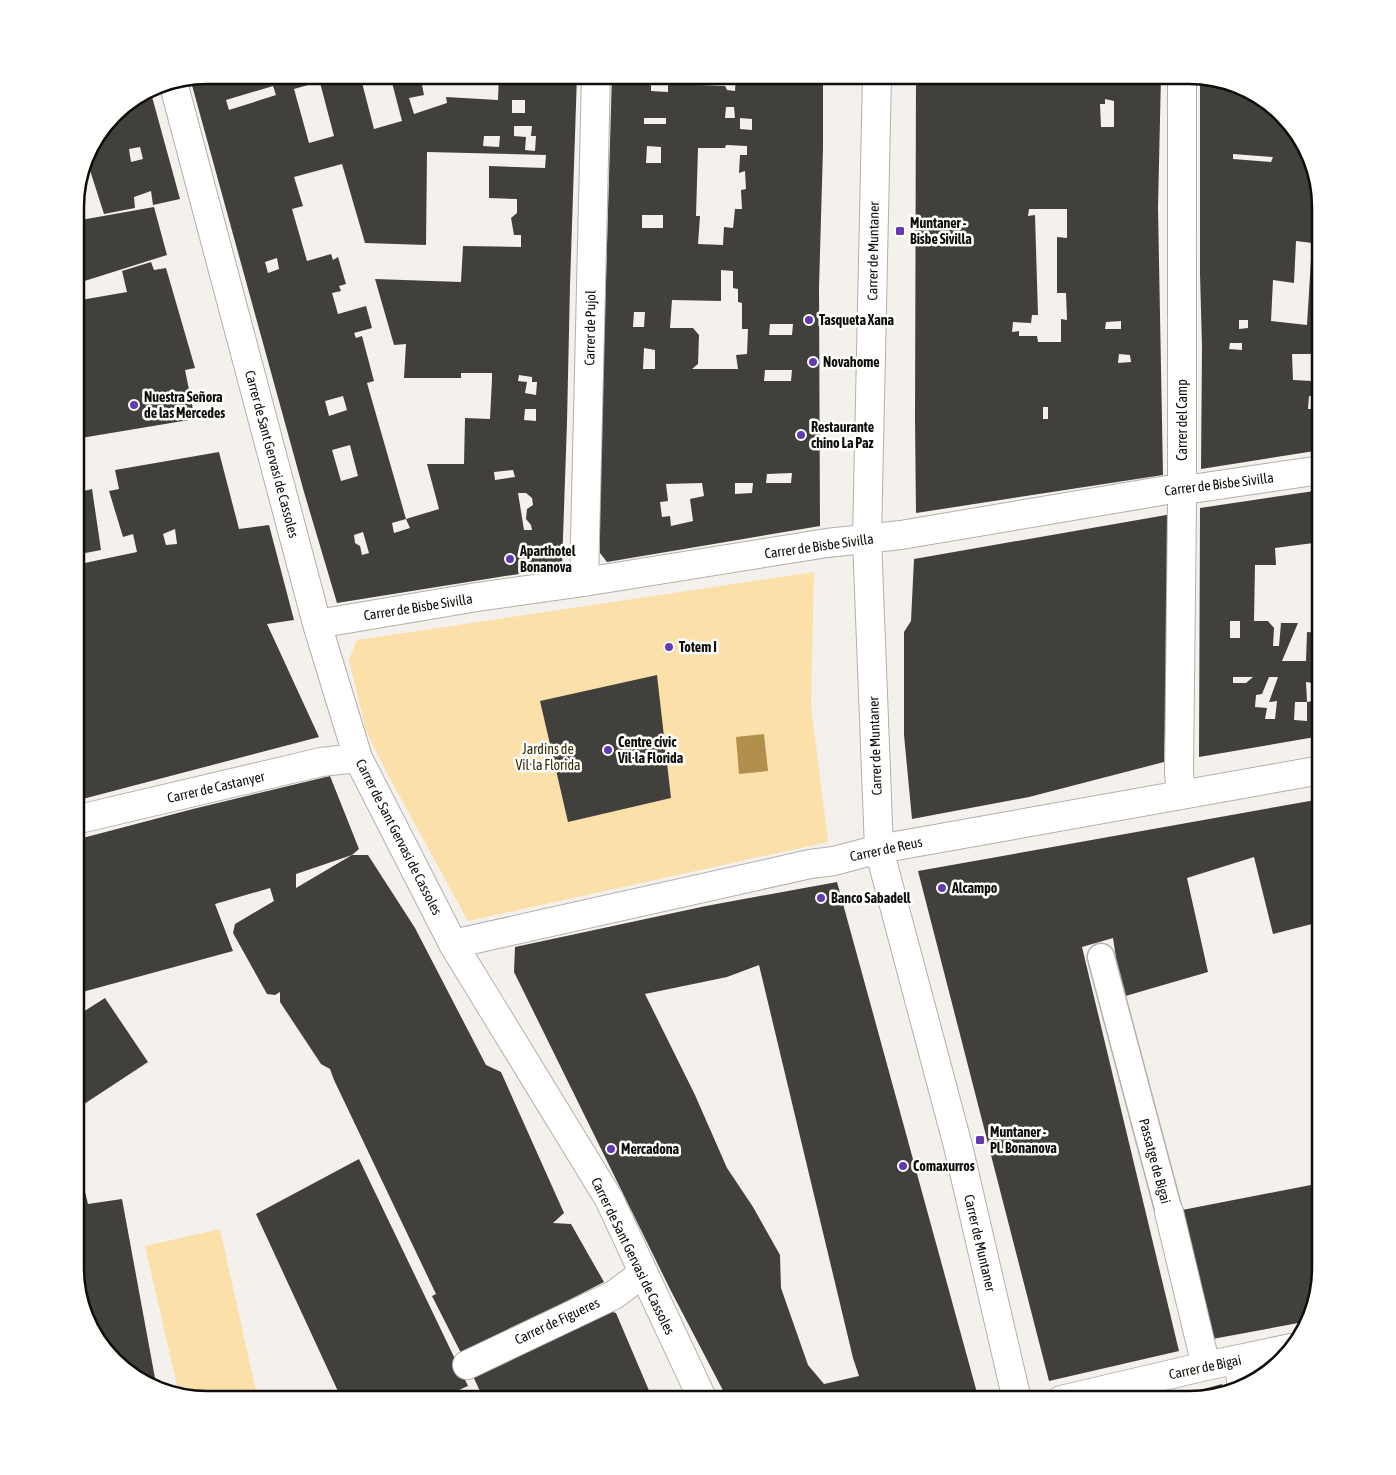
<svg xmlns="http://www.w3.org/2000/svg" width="1396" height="1475" font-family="'Asap Condensed',sans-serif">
<rect width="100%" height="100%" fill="#f4f1ec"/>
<path fill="#fbe0aa" d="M814 572 811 706 828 842 468 921 388 775 366 731 349 660 357 640Z
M220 1229 256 1391 213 1400 179 1394 145 1246Z"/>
<path fill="#b1904b" d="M764 734 768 771 739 774 736 737Z"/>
<path fill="#42403c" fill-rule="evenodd" d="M207 75H304L308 85 294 89 309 143 334 136 318 75H360L374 129 402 121 390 75H420L424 95 409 98 414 114 447 103 446 97 498 100 499 75H577L570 285 567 422 562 567 337 603 304 492 190 78ZM273 86 276 95 229 110 226 100ZM512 100H525V113H512ZM514 126H532L531 136H536L535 151 525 150 526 137 514 136ZM484 136H500L499 147 483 146ZM427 152 546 155 545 168 489 166V198L517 199V213L511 218 514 235H521V247L463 246 461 282 375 279 394 345 406 344 404 378H461V373H492V379L490 419 465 418 464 464H427L439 509 406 519 410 528 394 533 392 523 406 519 367 383 374 381 362 336 356 338 354 333 372 328 366 306 338 314 332 293 341 291 339 286 346 284 338 257 333 260 331 254 307 261 292 209 303 206 294 177 342 164 365 243 426 245ZM277 258 279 269 268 273 265 262ZM519 375 532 377V382H537L536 395 525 393 527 382 518 381ZM343 396 347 410 329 416 325 401ZM525 409H536V421L524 420ZM350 445 358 476 341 481 332 450ZM513 470 515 477 495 480 494 472ZM518 493H526L532 498 533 505 527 509 526 519 531 525 532 530H524ZM363 532 369 553 362 555 360 546 355 543 354 535Z
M612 75H649L648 77H642L643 83H651V91L668 92V75H700V85L725 86 727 90 735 91 736 75H823V148L819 288 820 526 607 562 600 553V484ZM726 107H734L735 118H725ZM644 118H666V124H644ZM740 118 752 119V130L740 129ZM726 145 747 146V155H740L739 173 745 171 746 189 741 190 742 209H735L733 228 724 227 723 245 698 244 700 216H696L698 148H725ZM647 146 661 147V163H646ZM642 215H663V228H642ZM721 270 733 271V288L738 289V302L742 303V329H748L747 354 736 355 738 369H692L698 364 699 335 693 328H670L672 300 721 301ZM634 312H645L644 327H633ZM770 324H793L792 335H769ZM644 348 655 350V369H643ZM765 370H792L791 381H764ZM792 473 791 483H766L767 474ZM702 483 704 496 690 499 693 521 671 526 670 516 662 517 660 502 668 501 666 484ZM735 483H753L752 493 735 494Z
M916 75H1161L1158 208 1163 475 916 513 915 420ZM1105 99 1114 101V127H1101L1100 104H1105ZM1029 209H1067V238L1057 237V293H1066L1067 320 1061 319V342H1038L1037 336H1019V331L1012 332 1013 322 1031 323 1032 315H1038L1035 215 1028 216ZM1121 321V329H1105L1106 322ZM1119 354 1130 355 1131 362 1118 363ZM1043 407H1048V419H1043Z
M1200 76 1247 88 1289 120 1306 150H1301V159H1311L1314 164 1315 186H1318L1321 206V326L1313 325 1311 354H1292L1293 380 1312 381 1311 354 1321 353V397L1309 396 1308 409H1321V450L1201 469 1202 347 1200 274ZM1233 154 1273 157 1271 162 1233 159ZM1296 241 1312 243 1307 325 1271 321 1273 280 1294 283ZM1239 320H1248V328L1239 329ZM1230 343H1242V350L1229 349Z
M151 93 180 199 153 205 151 191 134 197 135 208 104 214 87 161H85L88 149 120 108 137 97ZM140 147 143 159 131 162 129 149Z
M154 207 167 255 75 284V221Z
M151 262 154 270 166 268 195 368 185 370 195 419 75 439V301L127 292 122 271Z
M219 452 239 529 269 525 294 620 267 624 319 737 75 801V565L137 552 133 534 123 537 109 491 119 489 115 470ZM175 529 177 544 166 545 163 534Z
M92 489 101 550 75 555V493Z
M1321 490V542L1275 548 1276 565H1255L1254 621H1268L1274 628 1273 646H1279L1281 623H1298L1282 661H1306L1307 632 1321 633V736L1199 757 1200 508ZM1230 621H1240V638H1230ZM1233 677H1253L1246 683H1233ZM1269 677H1278L1269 702 1277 701 1275 719H1265L1267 708 1255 707 1256 695 1262 694ZM1306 682 1319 684 1318 700 1307 702V721L1294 720 1295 702H1307Z
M1172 514 1164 762 1029 797 912 819 904 735V632L911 621 914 559Z
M657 675 671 798 568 822 540 701Z
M330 776 359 849 352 855 296 874V888L352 855H368L415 928 486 1065 501 1072 564 1213 553 1223 571 1224 604 1282 462 1355 432 1296 436 1294 334 1080 330 1069 321 1064 280 1002V992L275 995 267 994 233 933 235 924 274 901 270 888 215 904 233 951 75 994V840L193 809Z
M1321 799V906L1312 924 1273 934 1254 857 1187 878 1208 972 1122 997 1113 938 1082 947 1179 1351 1049 1381 918 871Z
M837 882 979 1400H728L671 1291 514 972 515 947 706 906ZM759 965 853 1358 859 1376 824 1384 808 1365 781 1288 780 1255 753 1207 727 1168 695 1095 645 994 727 977Z
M105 998 148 1062 75 1110V1017Z
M75 1151 88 1204 122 1199 157 1389 149 1387 107 1355 85 1318 75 1269Z
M359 1159 468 1386 436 1400H342L256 1214Z
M1321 1183V1268L1309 1321 1207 1340 1177 1211Z
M602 1309 616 1313 653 1400H484L472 1374Z
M1222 1384 1224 1394 1190 1400H1163Z"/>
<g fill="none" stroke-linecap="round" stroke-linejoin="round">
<defs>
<path id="pedestrian" d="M1101 957 1169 1212"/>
<path id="minor" d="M173 82 317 624 358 758 453 944 609 1199 703 1400
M584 582 596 75
M317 624 477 597 584 582 827 543 901 535 1167 490 1198 488 1321 470
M1181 795 1179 772 1182 504V75
M75 820 321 762 358 758
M453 944 810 864 834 861 879 849 1321 770
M1169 1212 1206 1366
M1238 1360 1242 1387
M467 1365 614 1295 643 1273
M1061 1400 1206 1366 1291 1348"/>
<path id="tertiary" d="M877 75 867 539 879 849 958 1146 1017 1400"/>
</defs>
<use href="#pedestrian" stroke="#b3b0ab" stroke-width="29"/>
<use href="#minor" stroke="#b3b0ab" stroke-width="30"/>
<use href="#tertiary" stroke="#b3b0ab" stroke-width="30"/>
<use href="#pedestrian" stroke="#fff" stroke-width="26"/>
<use href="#minor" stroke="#fff" stroke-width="28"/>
<use href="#tertiary" stroke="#fff" stroke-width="28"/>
</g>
<g fill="#643ab2" stroke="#fffffd" stroke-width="2">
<rect x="895" y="226" width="10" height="10" rx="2.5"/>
<circle cx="809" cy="320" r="5"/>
<circle cx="813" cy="362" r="5"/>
<circle cx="134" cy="405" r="5"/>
<circle cx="801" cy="435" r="5"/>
<circle cx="510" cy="559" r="5"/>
<circle cx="669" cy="647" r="5"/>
<circle cx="608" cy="750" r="5"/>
<circle cx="942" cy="888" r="5"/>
<circle cx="821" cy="898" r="5"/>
<rect x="975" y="1135" width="10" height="10" rx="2.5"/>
<circle cx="611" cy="1149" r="5"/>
<circle cx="903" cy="1166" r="5"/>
</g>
<g text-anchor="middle" stroke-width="5" stroke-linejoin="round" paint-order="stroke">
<g font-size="14" font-weight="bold" fill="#0f0e0c" stroke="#fffffd" text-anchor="start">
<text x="910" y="228">Muntaner -<tspan x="910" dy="16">Bisbe Sivilla</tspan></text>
<text x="819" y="325">Tasqueta Xana</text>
<text x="823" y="367">Novahome</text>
<text x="144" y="402">Nuestra Señora<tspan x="144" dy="16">de las Mercedes</tspan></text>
<text x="811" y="432">Restaurante<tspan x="811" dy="16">chino La Paz</tspan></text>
<text x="520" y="556">Aparthotel<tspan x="520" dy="16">Bonanova</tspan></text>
<text x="679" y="652">Totem I</text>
<text x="618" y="747">Centre cívic<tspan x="618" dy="16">Vil·la Florida</tspan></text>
<text x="952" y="893">Alcampo</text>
<text x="831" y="903">Banco Sabadell</text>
<text x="990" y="1137">Muntaner -<tspan x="990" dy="16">Pl. Bonanova</tspan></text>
<text x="621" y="1154">Mercadona</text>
<text x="913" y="1171">Comaxurros</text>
</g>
<g font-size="14" fill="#0f0e0c" stroke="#fffffd">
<text transform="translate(873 251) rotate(-89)" y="5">Carrer de Muntaner</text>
<text transform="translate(590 328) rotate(-89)" y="5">Carrer de Pujol</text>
<text transform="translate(1182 420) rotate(-90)" y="5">Carrer del Camp</text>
<text transform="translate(272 454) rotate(75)" y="5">Carrer de Sant Gervasi de Cassoles</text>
<text transform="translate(1219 484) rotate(-7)" y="5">Carrer de Bisbe Sivilla</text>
<text transform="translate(819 546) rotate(-8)" y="5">Carrer de Bisbe Sivilla</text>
<text transform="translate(418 607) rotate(-9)" y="5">Carrer de Bisbe Sivilla</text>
<text transform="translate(875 746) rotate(-92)" y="5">Carrer de Muntaner</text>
<text transform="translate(216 787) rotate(-13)" y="5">Carrer de Castanyer</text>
<text transform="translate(399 837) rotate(63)" y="5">Carrer de Sant Gervasi de Cassoles</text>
<text transform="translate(886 849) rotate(-12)" y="5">Carrer de Reus</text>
<text transform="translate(1155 1161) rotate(75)" y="5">Passatge de Bigai</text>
<text transform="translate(980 1243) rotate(77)" y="5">Carrer de Muntaner</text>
<text transform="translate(633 1256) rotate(64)" y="5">Carrer de Sant Gervasi de Cassoles</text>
<text transform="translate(557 1321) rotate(-25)" y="5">Carrer de Figueres</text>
<text transform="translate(1205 1367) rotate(-12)" y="5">Carrer de Bigai</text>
</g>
<g font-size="14" fill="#372909" stroke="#fffffd">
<text x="548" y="754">Jardins de<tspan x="548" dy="16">Vil·la Florida</tspan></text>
</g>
</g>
<path d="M0 0H1396V1475H0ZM207 84H1189A123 123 0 0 1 1312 207V1268A123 123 0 0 1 1189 1391H207A123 123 0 0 1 84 1268V207A123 123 0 0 1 207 84Z" fill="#fffffd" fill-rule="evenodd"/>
<path fill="none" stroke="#0f0e0c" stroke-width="2.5" d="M207 84H1189A123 123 0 0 1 1312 207V1268A123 123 0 0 1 1189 1391H207A123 123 0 0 1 84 1268V207A123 123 0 0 1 207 84Z"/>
</svg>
